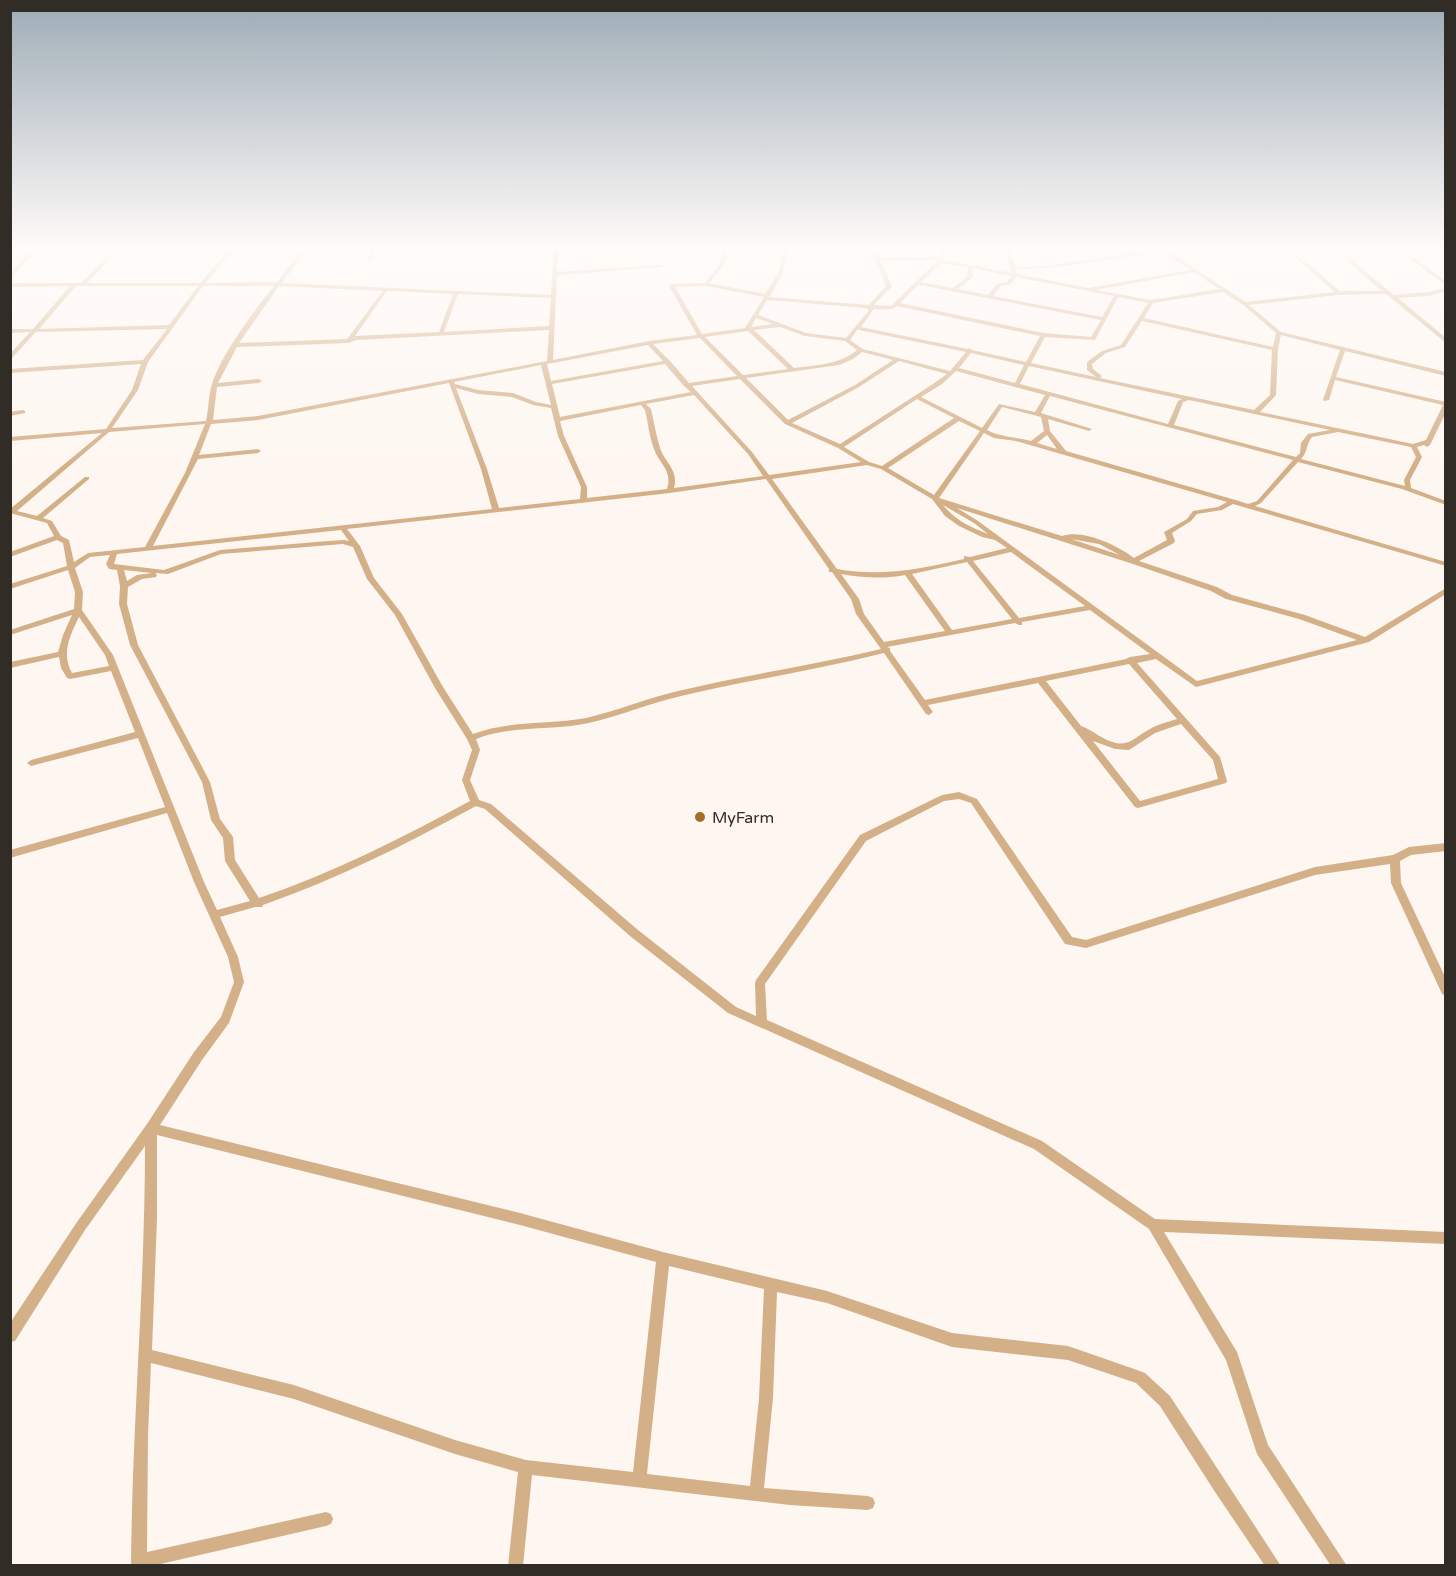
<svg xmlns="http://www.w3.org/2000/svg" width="1456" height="1576" font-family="'Varela Round',sans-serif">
<rect width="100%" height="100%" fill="#fef7f1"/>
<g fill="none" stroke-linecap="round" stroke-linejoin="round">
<path fill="#d4b089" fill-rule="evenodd" d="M34 247H39L10 279V274Z
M117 247H122L87 283H200L231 247H236L206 283 277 282 304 247H309L282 283 551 295 554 247H558V251L589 247H606L558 254 557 272 662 265V267H660L557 275 553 360 649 341 697 335 669 286 672 284 705 283 719 266 724 247H729L723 266 709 283 765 294 779 272 784 247H788L783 272 770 297 869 305 886 286 870 247H875L879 258 940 257 942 254 938 247H943L946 254 943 260 1012 273 1004 247H1009L1015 267 1048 266 1159 249 1157 247H1187L1168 251 1246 302 1335 292 1283 247H1288L1340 291H1382L1331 247H1336L1394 295 1429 292 1446 288V291L1429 296 1398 298 1446 338V343L1386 294 1339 295 1249 305 1281 332 1446 372V376L1345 351 1336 377 1446 402V412L1430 445 1427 447 1424 445 1417 447 1422 457 1410 480 1411 488 1446 501V505L1402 489 1298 462 1261 503 1255 506 1446 562V566L1233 504 1222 510 1197 514 1191 521 1172 533 1175 541 1174 543 1139 561 1217 587 1232 595 1305 615 1365 637 1446 588V594L1369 642 1196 687 1156 659 1137 663 1220 757 1227 781 1226 783 1138 808 1135 807 1038 683 928 705 933 712 929 715 926 714 884 653C817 670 749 680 681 696 650 703 620 716 589 723 552 731 512 725 476 739L480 750 470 780 479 800 491 804 638 930 736 1007 756 1016 755 983 756 980 860 835 942 795 959 792 977 799 1072 937 1086 940 1315 867 1393 855 1409 847 1446 843V851L1411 855 1400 861 1401 883 1446 979V996L1442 994 1391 883 1390 864 1315 875 1086 948 1065 944 971 803 959 799 944 801 866 841 765 984 767 1020 1042 1141 1155 1219 1446 1232V1244L1164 1232 1237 1352 1268 1445 1347 1566H1331L1257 1454 1226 1360 1149 1229 1034 1149 728 1013 630 936 485 809 476 806C407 844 337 879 263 905L262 907H255L220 917 238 957 244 982 229 1023 202 1060 160 1125 520 1213 663 1252 827 1291 952 1333 1068 1346 1140 1371 1145 1373 1170 1396 1281 1566H1265L1215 1492 1160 1406 1136 1383 1068 1360 952 1347 827 1303 777 1292 773 1398 764 1488 868 1496 873 1498 875 1503 873 1508 868 1510 790 1505 532 1475 523 1566H508L518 1472 455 1454 294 1399 151 1363 148 1435 147 1552 326 1512 331 1514 333 1519 331 1524 326 1526 152 1566H131C132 1426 145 1286 145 1146L85 1230 15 1341 10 1342V1323L77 1222 147 1124 194 1052 221 1017 234 982 228 957 194 882 167 813 10 858V850L165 807 138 738 31 766 27 763 31 760 135 732 111 671 70 679 67 678 61 668 59 657 10 668V662L58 652 63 635 72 615 10 635V630L74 609 75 592 68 570 10 589V584L67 566 63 543 57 540 10 557V552L54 536 47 523 10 513V509L102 433 10 441V437L106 429 132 390 141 364 10 373V369L143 360 167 329 36 332 10 360V354L30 332 10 333V329H33L70 286 10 287V283H81ZM1163 252 1191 270 1088 288 1017 274 1016 269 1048 268ZM880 260H938L891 306 874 305 892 286ZM941 263 968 267 967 277 953 288 921 282ZM972 268 1011 276 1007 282 997 284 988 295 958 289 973 277ZM1194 272 1219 289 1151 300 1096 290ZM1016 277 1114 296 1102 317 993 296 1001 286 1011 284ZM919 284V285L1101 320 1091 337 1043 333 900 303ZM76 286H198L169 325 39 329ZM203 286H274C254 311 222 353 212 384 208 396 209 408 206 421L112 428 138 390 148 362ZM279 286 383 291 347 339 239 343ZM706 286 764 297 745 328 702 334 675 287ZM387 291 453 294 439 332 355 336ZM1223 292 1243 305 1276 333 1273 347 1144 318 1153 303ZM458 294 551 298 549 326 444 332ZM1118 297 1148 303 1121 345 1102 351 1087 362V370L1096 377 1031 363 1045 337 1095 340ZM767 300 866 308 869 310 846 338 806 333 758 315ZM897 306 1040 336 1026 362 972 350 970 348 968 349 861 327 874 309C882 309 891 311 897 306ZM756 318 773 324 751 327ZM1142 321 1272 350 1270 395 1254 410 1100 378 1102 376 1093 369 1092 364 1106 353 1125 347ZM780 327 805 336 845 341 857 350C839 365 816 365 794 368L754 330ZM858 329 859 330 966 352 950 371 863 349 850 340ZM549 330 547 361 258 416 213 420 217 387 259 383 262 381 259 379 218 383 237 347 349 343 356 340ZM748 331 788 369 743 375 705 337ZM1281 335 1340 350 1323 400 1324 401 1329 400 1335 380 1443 405 1426 440 1413 444 1260 412 1276 395 1278 349ZM700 338 737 376 689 383 670 361 653 344ZM648 345 663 361 551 381 547 364ZM862 352 893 360 855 385 788 420 746 378 839 365 853 359ZM971 353 1024 365 1015 383 959 368ZM899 361 947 374 930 386 840 444 792 423 859 387ZM665 364 684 386 691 392 560 417 552 384ZM541 365 551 405 536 402 513 393 478 390 455 384 454 382ZM1029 366 1182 399 1178 401 1168 424 1020 384ZM956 371 1045 395 1035 412 999 404 982 428 921 397 942 384ZM740 379 785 424 838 448 861 462 769 475 752 452 692 386ZM449 383 481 469 492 509 153 546 198 459 258 453 261 451 258 449 199 455 211 424 258 420ZM456 388 478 394 512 397 533 405 551 408 558 436 581 487 580 499 499 508 487 469ZM694 395 748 454 763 476 674 488C679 470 665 463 660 448 656 435 654 422 651 409L646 404ZM1050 396 1293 460 1257 501 1248 504 1236 500 1232 499 1066 451 1050 431 1048 419 1089 431 1092 429 1041 413ZM917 399 954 418 882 466 869 462 844 447ZM1189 400 1330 430 1308 434 1301 443 1300 453 1296 457 1174 425 1183 402ZM641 405 645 410C648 422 649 436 654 449 659 464 673 470 667 489L587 498V487L564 436 560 421ZM1002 407 1041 417 1044 431 1031 441C1016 437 1000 437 987 430ZM959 421 980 431 934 495 888 468ZM205 424 185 473 145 547 88 553 74 562 69 540 61 536 52 521 43 518 89 479V477H85L37 516 17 511 109 432ZM1338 432 1411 447 1416 457 1404 480 1405 486 1301 459C1308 452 1306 444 1312 437ZM984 433 994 438 1016 441 1227 502 1218 507 1193 511 1187 519 1166 531 1164 532 1167 540 1134 558C1117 545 1083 529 1062 536L939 498ZM1047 435 1057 449 1037 443ZM867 465 881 469 932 499 945 516 959 526 982 537 995 540 1007 548 970 557 964 556V559C922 569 880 577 837 569L772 479ZM766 479 829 569V572H832L851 599 856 614 881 649C814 665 745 675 678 691 647 698 617 711 586 718 548 725 509 720 473 734L443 687 402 614 374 578 360 546 347 529 670 493ZM943 505 974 523 988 534C970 527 955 520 943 505ZM957 508 1130 563 1211 591 1226 599 1299 619 1357 640 1197 681 978 521ZM341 530 349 541 344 540 328 541 220 550 164 570 114 564 117 554ZM1071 539 1099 544 1120 555ZM343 544 353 547 367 579 395 615 435 688 467 739 472 750 462 780 470 801C402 838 333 873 259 898L235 860 233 837 220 819 210 782 138 645 127 604 128 587 142 579 156 577 157 575 155 573 168 574 221 554ZM1011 552 1085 606 1019 618 973 561ZM110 555 106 564 109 569 117 570 120 586 119 604 130 645 202 782 211 820 223 838 225 861 250 901 217 910 204 882 113 655 82 610 83 592 75 568 90 557ZM967 562 1012 619 952 630 912 574ZM124 570 152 573 137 575 127 581ZM841 574C862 578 884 579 905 575L945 631 884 642 864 614 859 599ZM1090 610 1150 654 1130 657 1126 659 925 700 890 651V648L887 647 1015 623 1019 625H1022V622ZM79 617 105 655 109 666 72 673C61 654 70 635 79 617ZM1129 664 1177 719C1168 722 1158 724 1150 729 1137 735 1131 746 1116 743 1102 740 1093 730 1081 726L1046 681ZM1181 724 1213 760 1218 779 1140 801 1093 741 1115 749 1129 750 1155 733ZM157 1135 520 1225 656 1262 633 1472 526 1460 455 1440 294 1385 152 1350 157 1218ZM669 1266 764 1289 759 1398 750 1486 647 1474Z
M372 247H377L372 261 370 262 368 261Z
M1393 247H1446V249H1401L1446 281V285Z
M23 410 25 411V413L10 416V412Z"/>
</g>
<linearGradient id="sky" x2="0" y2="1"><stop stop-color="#9eacb6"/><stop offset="0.53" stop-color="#fffbf9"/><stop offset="1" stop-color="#fffbf9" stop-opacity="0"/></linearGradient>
<rect width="1456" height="468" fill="url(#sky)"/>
<circle fill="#a46d28" stroke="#fef7f1" stroke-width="2" cx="700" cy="817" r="6"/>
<g text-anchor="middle" stroke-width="5" stroke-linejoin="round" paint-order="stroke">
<g font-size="16" fill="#322c26" stroke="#fef7f1" text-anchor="start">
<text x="712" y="823">MyFarm</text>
</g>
</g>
<rect width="1456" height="1576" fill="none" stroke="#322c26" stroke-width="24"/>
</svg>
